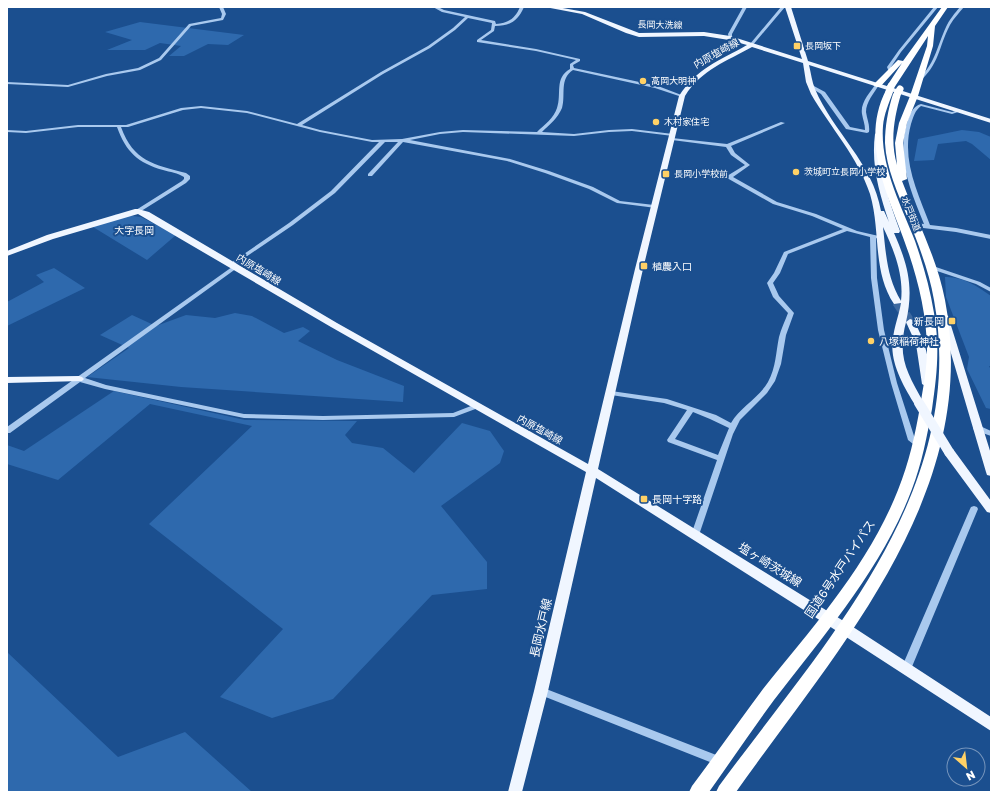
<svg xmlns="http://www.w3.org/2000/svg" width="998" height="799" font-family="'Golos Text','Noto Sans JP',sans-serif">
<rect width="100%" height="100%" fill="#1b4f8f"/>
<path fill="#2e69ad" d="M140 22 244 35 228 45 208 44 184 56H169L181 46 160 43 145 50H107L132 40 105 32Z
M962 130 979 132 991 137V160L972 144 966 141 938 144 934 160 914 161 918 139Z
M116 214 141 217 176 235 147 260 93 227Z
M54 268 85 288 7 326V302L44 282 36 275Z
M945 277C962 276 977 286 991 296V366H989L991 370V409L986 408 967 369 969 357 946 297Z
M235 313 252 316 284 333 303 327 310 331 298 341 337 360 404 386 403 402 181 387 87 377 129 348 100 335 132 315 156 326 186 315 215 318Z
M114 391 245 420 357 421 345 435 352 443 383 448 414 473 462 423 490 431 504 451 500 463 441 506 487 562V589L432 595 333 699 272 718 220 697 283 629 149 524 252 426 150 404 58 480 7 464V445L24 451Z
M7 652 118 757 185 732 252 792H7Z"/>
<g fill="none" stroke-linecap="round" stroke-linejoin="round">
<path stroke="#3d69a0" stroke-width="10" stroke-dasharray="10 5" stroke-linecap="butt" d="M897 302 910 322"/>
<path fill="#a9c9ee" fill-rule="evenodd" d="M219 7H223L226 14 223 20 191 26 161 60 140 70 107 76 68 87 7 84V82L68 85 106 74 138 68 159 58 189 24 221 18 222 14Z
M433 7H438L444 10 495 21 496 24C508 23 515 19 520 7H524C518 21 510 26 495 26L494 31 481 40 536 49 580 59V61L573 65 574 68 658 86 684 96 682 97 655 88 573 70C559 79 566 95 562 108 558 118 549 125 542 132L574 134 609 130 632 129 673 134 675 135 673 136 632 131 609 132 574 136 463 132 440 134 410 140 510 159 549 171 593 187 620 201 654 205 656 206V208L617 203 589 189 545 173 507 161 403 142 372 176H368V174L398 142H385L335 193 293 225 234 265 237 266V268L85 378 106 385 244 414 323 416 453 413 476 404H478L480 406 478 408 454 417 323 420 244 418 105 389 80 382 10 433H7V427L232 267 228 265 289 223 331 191 379 142H372L320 132 247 113 201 108 183 110 128 127H121C134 162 153 164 186 173L190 176V179L186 183 138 213 135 211 136 210 182 181 184 179V177C178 173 170 172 163 170 138 163 126 152 117 127H78L26 133 7 132V130L26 131 78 125H126L181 108 201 106 247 111 297 124 381 72 428 46 453 28 465 17 442 12ZM468 18 492 23 491 30 477 40V42L536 51 576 60 570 64V69C554 78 562 94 557 108 554 118 544 125 537 132L463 130 440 132 402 139 372 140 320 130 302 125 383 74 430 48 455 30Z
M743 7H747L732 34V38L729 39 728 34Z
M781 7H785L752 46H750V44Z
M934 7H938L901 52 891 67V72H889L887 67 899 50Z
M960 7H964C959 13 954 18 950 25 938 48 940 64 918 83H916V81C935 65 936 49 946 27 949 20 955 13 960 7Z
M876 84 879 85C874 93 866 102 866 112 867 119 870 125 869 132L867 133 846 129 821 94 808 86 812 85 825 92 850 127 865 130C865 124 863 120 862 114 860 103 870 92 876 84Z
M921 104 952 112 959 110 961 111 952 114 921 106C915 110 913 118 911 124 901 160 918 193 930 225L956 228 991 235V239L956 232 915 227 912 225 915 223 924 224C911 192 896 158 907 123 909 115 913 106 921 104Z
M781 122 785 123 731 146 735 153 750 165 733 177 777 202 816 214 857 231 883 237 884 238 881 240 876 238 877 278 884 330 897 383 915 439 924 445 923 447H917L908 440 891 383 878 330 871 278 870 237 847 231 788 254 780 273 773 283 779 296 794 313 786 335 781 364 775 381 767 393 740 420 733 434 699 535 698 537 695 538 692 537 691 535 717 460 668 442 667 440 687 410 664 403 611 395 608 393 611 391 667 399 716 415 731 423C740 407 759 398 768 382 776 368 776 351 779 337 781 329 785 321 788 313L773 297 767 283 774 273 784 252 843 229 812 216 773 204 727 178V176L745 165 731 155 726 147 672 140 670 139 672 138 727 144ZM693 412 710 419 729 428 718 455 675 439Z
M930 265 980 282 991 288V292L976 284 928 268V266Z
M974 426H980L991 431V436L974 430 973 428Z
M974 506 977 507 978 509 911 669 909 672 906 673 903 672 901 669 970 509 971 507Z
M541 687 724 758 725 761 724 764 720 766 538 694 536 691 538 688Z"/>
<path fill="#f0f6ff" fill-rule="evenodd" d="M545 7H557L585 12 639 33 704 32 730 36 802 59 785 7H791L808 61 991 119V123L809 65C811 73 812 82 815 89 833 132 873 163 881 211H884L889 222C879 192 871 165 875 134L878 132 881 134C878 169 888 199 900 231L899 233H894C908 265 914 287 906 322L910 319 913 320C926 340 929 361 932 384L927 387 922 384 916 344 906 322C897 357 907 373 924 403L919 406 915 405C904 387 889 362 893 339 894 327 899 315 901 303L894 304C872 271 881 231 870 194 858 157 830 127 811 94L806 82 803 63 752 47C727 61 701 70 685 96L643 269 598 469 850 625 991 717V731L840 633 596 478 548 691 522 792H508L534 691 586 472 331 327 138 214 53 239 7 256V251L47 235 135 209H138L149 212 337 323 588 464 635 269 679 96C697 68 719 61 747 45L729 40 704 36 639 37 626 33 582 14ZM883 227C894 250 904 275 901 301 887 278 886 254 883 227Z
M944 313 948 316 991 454V476L987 475 986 472 940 316Z
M79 376 82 377 84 379 82 381 7 383V377Z
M949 448 953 449 991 501V513L987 512 945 455 944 452 945 449Z"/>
<path fill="#fff" fill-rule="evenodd" d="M942 7H948L935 26 933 46 918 96 907 123 903 143 907 179 902 181C917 221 937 258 945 300 982 492 838 648 736 792H716L719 786C823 644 969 492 934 300 929 271 918 243 907 216 898 193 886 168 885 143 885 126 888 110 893 94L897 92H900L901 94C894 118 890 141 897 165L895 143 899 123 910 96 927 46 928 36 894 88H891L887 86 902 63 880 87H877L873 85 898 60 903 61Z
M886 90H889L893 92C889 103 884 114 883 126 880 166 901 205 915 241 923 264 930 288 934 313 940 347 937 375 932 409 927 436 922 463 912 489 883 567 825 634 774 700 752 730 731 761 709 792H689L692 786C716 754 739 721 763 689 813 627 869 564 898 490 909 463 915 435 920 407 923 388 927 369 927 350 927 318 919 284 909 254 892 202 858 145 886 90Z"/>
<path stroke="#f0f6ff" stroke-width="10" d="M919 403 949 452"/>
<path stroke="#fff" stroke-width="7" d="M889 92 891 86
M897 94 900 89"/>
</g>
<g fill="#ffd166" stroke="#1b4f8f" stroke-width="1.5">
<rect x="793" y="42" width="8" height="8" rx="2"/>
<circle cx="643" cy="81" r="4"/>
<circle cx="656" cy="122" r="4"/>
<circle cx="796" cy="172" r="4"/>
<rect x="662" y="170" width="8" height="8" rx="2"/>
<rect x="640" y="262" width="8" height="8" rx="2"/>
<rect x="948" y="317" width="8" height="8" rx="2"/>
<circle cx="871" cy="341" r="4"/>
<rect x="640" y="495" width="8" height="8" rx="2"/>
</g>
<g text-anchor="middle" stroke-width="4" stroke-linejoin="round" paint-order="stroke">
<g font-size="9" fill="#fff" stroke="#1b4f8f">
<text transform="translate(660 25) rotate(1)" y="3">長岡大洗線</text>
<text transform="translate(911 214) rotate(69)" y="3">水戸街道</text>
</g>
<g font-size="9" fill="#fff" stroke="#1b4f8f" text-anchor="start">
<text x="805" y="49">長岡坂下</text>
<text x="651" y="84">高岡大明神</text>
<text x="664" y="125">木村家住宅</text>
<text x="804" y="175">茨城町立長岡小学校</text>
<text x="674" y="177">長岡小学校前</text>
</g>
<g font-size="10" fill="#fff" stroke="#1b4f8f">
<text transform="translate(716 53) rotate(-29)" y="4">内原塩崎線</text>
<text transform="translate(259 269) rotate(31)" y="4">内原塩崎線</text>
<text transform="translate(540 429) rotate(29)" y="4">内原塩崎線</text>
</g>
<g font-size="10" fill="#fff" stroke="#1b4f8f">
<text x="134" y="234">大字長岡</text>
</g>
<g font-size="10" fill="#fff" stroke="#1b4f8f" text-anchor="start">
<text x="652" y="270">植農入口</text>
<text x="944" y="325" text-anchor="end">新長岡</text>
<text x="879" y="345">八塚稲荷神社</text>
<text x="652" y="503">長岡十字路</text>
</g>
<g font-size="12" fill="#fff" stroke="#1b4f8f">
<text transform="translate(770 565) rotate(32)" y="4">塩ヶ崎茨城線</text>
<text transform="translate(840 569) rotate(-56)" y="4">国道6号水戸バイパス</text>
<text transform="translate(541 628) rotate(-77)" y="4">長岡水戸線</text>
</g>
</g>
<rect width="998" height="799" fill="none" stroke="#ffffff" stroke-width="16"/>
<g transform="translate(966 767) rotate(152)"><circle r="19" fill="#1b4f8f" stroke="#7695bc"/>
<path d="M0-3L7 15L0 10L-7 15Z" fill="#ffd166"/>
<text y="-6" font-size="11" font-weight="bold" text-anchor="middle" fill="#ffffff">N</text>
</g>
</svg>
